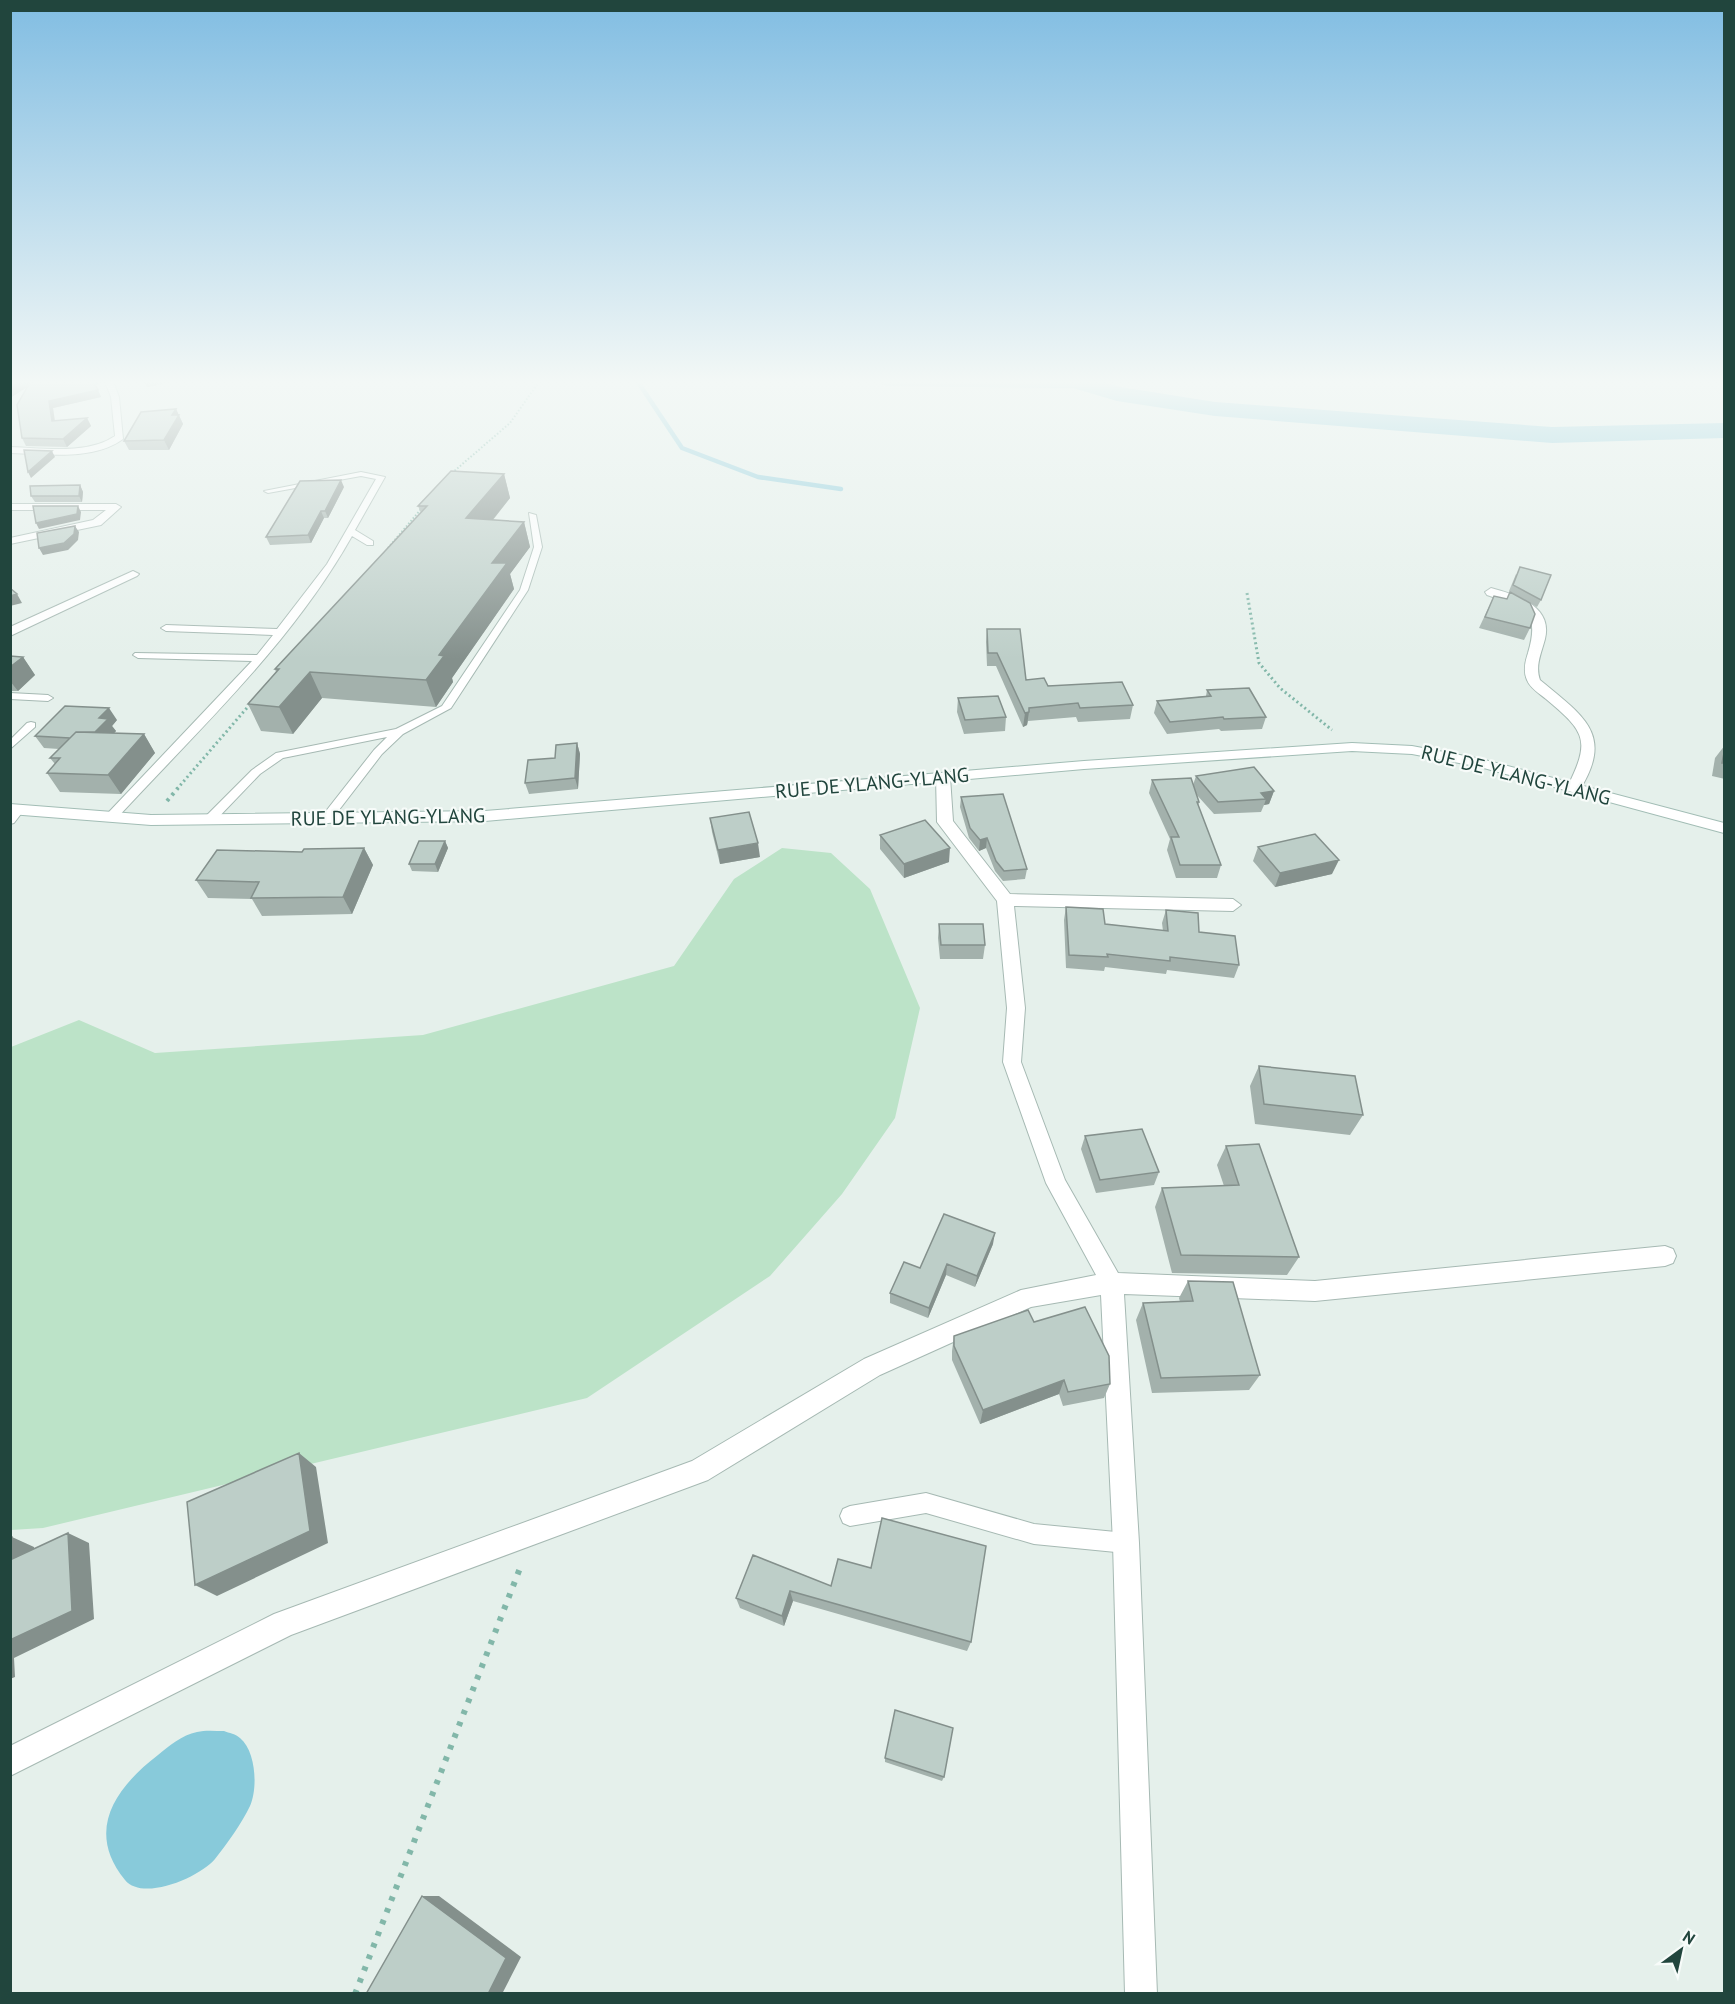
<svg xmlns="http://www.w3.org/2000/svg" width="1735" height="2004" font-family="'PT Sans',sans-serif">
<rect width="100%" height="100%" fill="#e5f0eb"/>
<path fill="#bce3c8" d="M782 848 831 853 870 889 920 1008 895 1118 842 1194 770 1276 587 1398 43 1528 11 1530V1047L79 1020 155 1053 423 1035 674 966 734 879Z"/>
<path fill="#88cada" d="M224 1731C229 1733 236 1734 240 1738 256 1751 258 1788 250 1806 242 1823 227 1844 215 1859 200 1877 143 1902 125 1880 85 1831 115 1788 158 1755 169 1746 182 1735 197 1732 205 1730 215 1731 224 1731Z"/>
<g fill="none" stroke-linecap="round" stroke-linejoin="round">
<path stroke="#88cada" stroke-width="4.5" d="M636 379 682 448 758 477 841 489"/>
<path fill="#88cada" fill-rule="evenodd" d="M877 379H1092L1120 387 1215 402 1552 427 1724 423V438L1552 443 1215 416 1117 401 1073 388 888 386 880 384Z"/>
<defs>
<path id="lane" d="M361 472 385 477 355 530 373 541V545H367L352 536C292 643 199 729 116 819H108V813L252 661 138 658 133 655 135 653 257 655 273 635 166 631 161 628 166 625 277 629 327 564 376 479 361 476 268 493 264 491Z
M529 513 536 515 542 547 528 590 451 708 403 734 382 754 329 823H321L319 820 374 750 387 737 283 758 260 774 212 824H204V818L252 770 276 753 396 729 442 706 520 590 534 547Z
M10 693 48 695 53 698 48 701 10 699Z
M31 722 35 723V727L10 749V740L27 723Z
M18 806 24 810 14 823 10 824V812Z
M926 1493 1034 1524 1126 1533 1133 1536 1136 1543 1133 1550 1126 1553 1034 1544 926 1513 850 1526 843 1523 840 1516 843 1509 850 1506Z"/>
<path id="street" d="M104 379H112L119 397 123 439C93 461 46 454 10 453V447C42 448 88 455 115 436L111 397Z
M10 504H116L121 507 101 525 10 544V538L93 520 106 510H10Z
M133 571 139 574 137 576 10 636V627Z
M1491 588C1517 595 1553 606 1545 639 1541 654 1535 666 1540 680 1583 716 1615 734 1579 791L1574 793 1567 788C1590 741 1587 733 1546 699 1540 694 1530 688 1527 680 1523 671 1525 662 1528 653 1541 610 1523 608 1487 595L1485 592Z
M943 773 950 777 953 821 1010 894 1233 899 1241 905 1233 911 1014 906 1025 1008 1021 1062 1065 1180 1118 1273 1315 1281 1665 1246 1673 1249 1676 1256 1673 1263 1665 1266 1315 1301 1124 1294 1139 1543 1157 1994H1125L1113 1543 1101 1295 1031 1307 880 1375 708 1480 291 1635 10 1776V1746L274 1614 692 1461 864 1359 1021 1290 1096 1275 1046 1183 1003 1062 1007 1008 997 901 937 822 936 777Z"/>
<path id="secondary" d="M1352 743 1412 746 1481 759 1724 823V833L1480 767 1412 754 1352 751 1084 769 485 821 151 825 10 814V804L151 815 485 811 1084 761Z"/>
</defs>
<use href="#lane" stroke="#a6b9b3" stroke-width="2"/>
<use href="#street" stroke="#a6b9b3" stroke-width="2"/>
<use href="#secondary" stroke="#a2bdb5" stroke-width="2"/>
<path stroke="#82b7a9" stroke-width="2" stroke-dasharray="1.5 2" stroke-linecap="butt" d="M452 473 510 423 541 379
M388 548 422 508"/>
<path stroke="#82b7a9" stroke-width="3" stroke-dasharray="2 3" stroke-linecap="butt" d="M1247 593 1259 663 1280 688 1332 730
M177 789 252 702"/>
<path stroke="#82b7a9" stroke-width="4" stroke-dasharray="3 4.5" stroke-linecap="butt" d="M167 801 178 788"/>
<path stroke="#82b7a9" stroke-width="6" stroke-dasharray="4.5 8" stroke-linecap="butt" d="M355 1994 522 1563"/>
<use href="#lane" fill="#fff" fill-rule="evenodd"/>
<use href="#street" fill="#fff" fill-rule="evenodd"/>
<use href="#secondary" fill="#fff" fill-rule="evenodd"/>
</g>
<path fill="#a3b1ac" d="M10 379 103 382 95 385 101 397 53 408 54 421 87 418 91 426 67 447 26 446 22 438 28 386 10 398Z
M176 409 183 424 169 450H129L124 441Z
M504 474 510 498 493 520 524 522 530 547 510 574 514 589 452 678 453 682 436 707 322 698 293 734 261 731 248 704 276 672 275 669 421 513 418 506Z
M80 485 83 492 82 502H35L31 496Z
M344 487 328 518H324L311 543 270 545 266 537Z
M1516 574 1541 600 1537 607 1509 591Z
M1494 596 1530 628 1524 640 1479 628Z
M987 629 1026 680 1133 705 1130 719 1078 722 1076 717 1028 721 1027 725 1023 727 996 666H987L986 642Z
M10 656 23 657 35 675 18 691H10Z
M1207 690 1266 717 1262 729 1221 731 1219 729 1167 734 1154 713 1157 701 1206 696Z
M958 698 1006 717 1005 731 964 734 957 712Z
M117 720 112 726 116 731 114 733 144 734 155 753 121 794 60 792 47 773 55 764 50 758 59 749 44 748 35 736Z
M577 743 580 754 578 789 529 794 525 783 555 758Z
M1725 745V779L1712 776 1715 758Z
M1196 776 1274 791 1269 804 1264 805 1261 812 1214 814 1196 794 1199 802 1198 806 1221 865 1217 878H1176L1167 850 1170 839 1149 793 1152 780 1193 785Z
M961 797 1027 869 1025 879 1003 881 995 871 986 848 979 851 969 838 960 807Z
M710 818 760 857 720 864 712 832Z
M880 835 949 862 904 878 880 849Z
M445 841 448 848 438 872 412 871 409 864Z
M1258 847 1332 874 1275 887 1253 861Z
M364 848 373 865 352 914 262 916 252 899 208 898 196 880 302 852Z
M1066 907 1105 924 1163 931 1162 923 1166 910 1199 932 1239 965 1234 978 1167 970 1166 974 1105 967 1104 971 1066 968 1064 920Z
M939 924 985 945 983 959H940L938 938Z
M1259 1066 1363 1115 1350 1135 1255 1124 1250 1086Z
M1085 1136 1159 1172 1154 1185 1096 1193 1081 1149Z
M1226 1146 1299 1257 1287 1275 1172 1273 1155 1207 1162 1188 1224 1186 1217 1165Z
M993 1244 975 1287 946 1275 928 1318 890 1303V1293L920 1268Z
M1188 1281 1260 1375 1249 1390 1152 1393 1136 1320 1143 1303 1180 1302 1179 1298Z
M1034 1322 1110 1384 1104 1398 1063 1406 1059 1394 980 1424 952 1360V1351L954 1336Z
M753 1555 971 1642 967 1651 793 1601 784 1626 740 1608 736 1598Z
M885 1758 944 1777 942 1781 885 1762Z"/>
<path fill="#84908c" d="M25 379H40L10 398V388Z
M92 379H102L103 382 94 385Z
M150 379H180L181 380 147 387 144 380Z
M98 390 101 397 53 408 56 428 52 421 49 401Z
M176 409 183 424 169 450 164 440 172 415Z
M87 418 91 426 67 447 63 439Z
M52 451 55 457 31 478 28 472Z
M504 474 510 498 474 543 466 518Z
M341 480 344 487 328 518 325 511Z
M80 485 83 492 82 502 79 496Z
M78 506 81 512 80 520 39 529 36 523Z
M321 511 324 518 311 543 308 535Z
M524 522 530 547 510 574 514 589 452 678 453 682 436 707 426 680 492 563Z
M75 526 79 532 78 540 68 550 43 555 39 548Z
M17 594 22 603 10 606V596Z
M23 657 35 675 18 691 10 681V667Z
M310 672 322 698 293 734 279 707Z
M109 708 117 720 112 726 116 731 98 751 89 738 99 718Z
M1029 712 1027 725 1023 727 1025 713Z
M144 734 155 753 121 794 108 775Z
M577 743 580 754 578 789 575 778Z
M1274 791 1269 804 1264 805 1266 799 1261 793Z
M987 838 986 848 979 851 980 840Z
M445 841 448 848 438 872 435 864Z
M758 843 760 857 720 864 718 850Z
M364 848 373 865 352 914 343 897Z
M950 848 949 862 904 878V864Z
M1339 860 1332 874 1275 887 1280 873Z
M995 1233 993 1244 975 1287 977 1276Z
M947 1264 946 1275 928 1318 929 1308Z
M1064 1380 1059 1394 980 1424 983 1410Z
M299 1453 316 1467 328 1543 217 1596 195 1585Z
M68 1533 89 1543 94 1619 14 1658 15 1677 10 1679V1640Z
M12 1537 34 1547 35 1569 12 1559Z
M790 1591 793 1601 784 1626 782 1616Z
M422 1896H439L521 1957 502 1994H488Z"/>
<path fill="#bdcec8" stroke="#84908c" stroke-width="1.5" d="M10 379H25L10 388Z
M32 379H92L98 390 49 401 52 421 87 418 63 439 22 438 17 405Z
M176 409 172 415H179L164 440 124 441 141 412Z
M24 450 52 451 28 472Z
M451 471 504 474 466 518 524 522 492 563H507L439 655 444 656 426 680 310 672 279 707 248 704 279 669H275L427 506H418Z
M341 480 325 511H321L308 535 266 537 300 481Z
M80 485 79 496H31L30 486Z
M33 506H78L77 514 36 523Z
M75 526 74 534 64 543 39 548 37 533Z
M1520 567 1551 575 1541 600 1513 585Z
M10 588 17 594 10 596Z
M1510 592 1530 603 1535 614 1530 628 1485 617 1494 596 1507 599Z
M987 629H1020L1026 680 1044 678 1048 686 1122 682 1133 705 1080 708 1078 703 1029 708V712L1025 713 997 653H988Z
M10 656 23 657 10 667Z
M1249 688 1266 717 1224 719 1223 717 1170 722 1157 701 1211 696 1207 690Z
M998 696 1006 717 965 720 958 698Z
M65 706 109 708 99 718 108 719 95 732H76L70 738 35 736Z
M76 732 144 734 108 775 47 773 60 758H50Z
M577 743 575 778 525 783 528 760 555 758 556 745Z
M1725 748V763H1722Z
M1254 767 1274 791 1261 793 1266 799 1218 802 1196 776Z
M1191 778 1199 802H1197L1221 865H1180L1171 837H1179L1152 780Z
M1003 794 1027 869 1004 871 996 861 987 838 980 840 970 828 961 797Z
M749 812 758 843 718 850 710 818Z
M925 820 950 848 904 864 880 835Z
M1315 834 1339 860 1280 873 1258 847Z
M419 841H445L435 864H409Z
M364 848 343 897 251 898 259 882 196 880 217 850 302 852 304 849Z
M1066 907 1103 909 1105 924 1168 931 1166 910 1198 913 1199 932 1235 936 1239 965 1170 957V961L1107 954 1108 957 1069 955Z
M939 924H983L985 945H941Z
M1259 1066 1355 1076 1363 1115 1264 1104Z
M1142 1129 1159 1172 1100 1180 1085 1136Z
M1259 1144 1299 1257 1181 1255 1162 1188 1239 1185 1226 1146Z
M944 1214 995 1233 977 1276 947 1264 929 1308 890 1293 904 1262 920 1268Z
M1188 1281 1233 1282 1260 1375 1161 1378 1143 1303 1193 1301Z
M1085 1307 1109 1356 1110 1384 1068 1392 1064 1380 983 1410 954 1346V1336L1028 1310 1034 1322Z
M299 1453 310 1531 195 1585 187 1502Z
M882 1518 986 1546 971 1642 790 1591 782 1616 736 1598 753 1555 831 1586 838 1559 871 1568Z
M68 1533 72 1611 10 1640V1537H12V1559Z
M895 1710 953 1728 944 1777 885 1758Z
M422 1896 506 1958 488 1994H366Z"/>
<linearGradient id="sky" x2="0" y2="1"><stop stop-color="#81bde2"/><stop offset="0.58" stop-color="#f3f8f6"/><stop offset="1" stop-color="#f3f8f6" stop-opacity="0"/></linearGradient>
<rect width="1735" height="659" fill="url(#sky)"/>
<g text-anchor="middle" stroke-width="4.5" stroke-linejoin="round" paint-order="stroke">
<g font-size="20" fill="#21453d" stroke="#f7fbf9">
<text transform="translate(1516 775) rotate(14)" y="7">RUE DE YLANG-YLANG</text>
<text transform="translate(872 783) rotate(-5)" y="7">RUE DE YLANG-YLANG</text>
<text transform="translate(388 817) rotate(-1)" y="7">RUE DE YLANG-YLANG</text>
</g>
</g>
<rect width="1735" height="2004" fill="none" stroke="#21453d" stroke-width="24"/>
<g transform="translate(1681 1950) rotate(33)" stroke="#f7fbf9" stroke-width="4.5" paint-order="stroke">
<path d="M0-4.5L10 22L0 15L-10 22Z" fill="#21453d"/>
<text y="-9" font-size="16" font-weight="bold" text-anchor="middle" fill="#21453d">N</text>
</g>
</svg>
